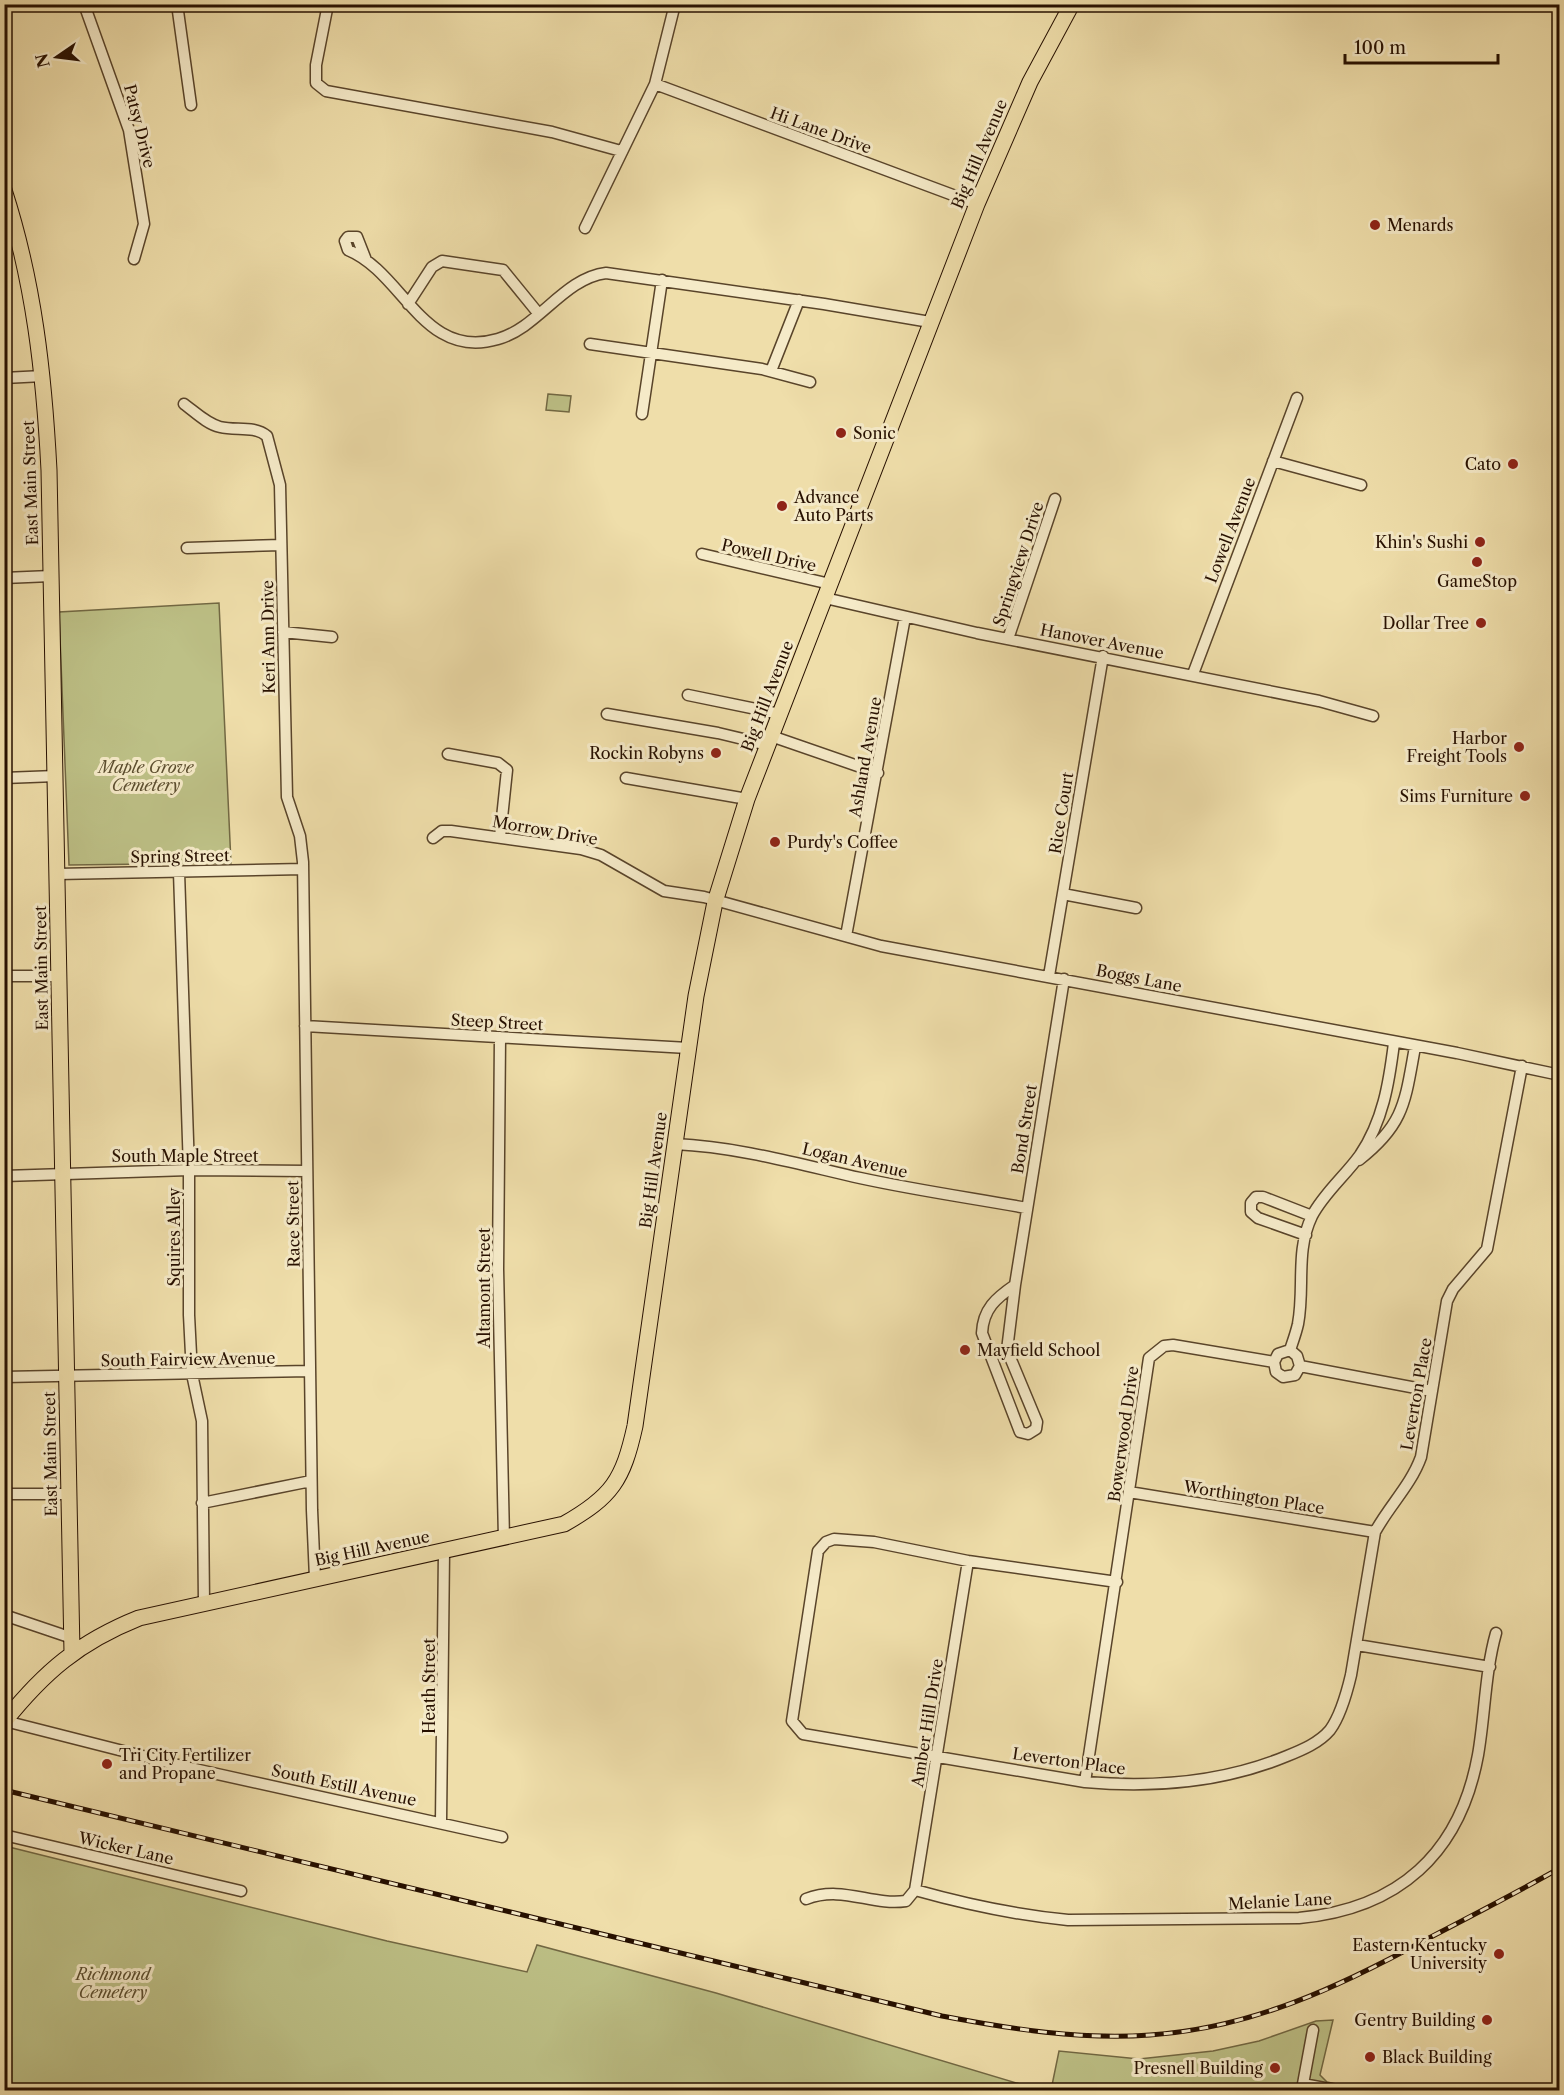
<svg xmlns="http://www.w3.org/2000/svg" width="1564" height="2095" font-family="'Libre Caslon Text',serif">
<rect width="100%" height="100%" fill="#efdeaa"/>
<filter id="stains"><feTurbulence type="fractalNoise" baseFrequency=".00333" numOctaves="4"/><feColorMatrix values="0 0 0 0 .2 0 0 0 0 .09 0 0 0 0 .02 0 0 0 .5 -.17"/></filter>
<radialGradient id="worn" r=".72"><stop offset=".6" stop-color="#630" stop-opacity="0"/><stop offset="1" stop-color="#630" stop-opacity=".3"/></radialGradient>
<path fill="#bdc086" stroke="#726843" stroke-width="1.5" d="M548 394 571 396 569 412 546 410Z
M219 603 231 863 69 865 59 612Z
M5 1846 387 1941 527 1972 537 1945 716 1993 1040 2090H5Z
M1333 2020 1320 2075 1327 2082 1365 2090H1051L1059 2051 1139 2059 1213 2051 1259 2041 1316 2021Z"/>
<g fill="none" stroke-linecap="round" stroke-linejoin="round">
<defs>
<path id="minor" d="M84 4 129 130 144 224 134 259
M177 4 191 105
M328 4 316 65V83L326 91 552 132 621 151
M655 84 977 204
M585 228 655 84 675 4
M366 260 357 237H348L345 241 348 250C404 273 423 361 498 339 538 328 564 278 606 273L824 304 930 322
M408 304 432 267 442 261 503 270 538 313
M590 344 762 369 810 382
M771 371 799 300
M4 378 43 376
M184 404C195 412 207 424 220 427 236 431 254 425 267 436L280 485 287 797 300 836 303 862 312 1510 315 1578
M642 414 662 280
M1273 461 1361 485
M187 548 281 545
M702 554 830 584
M4 578 51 576
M825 598 977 633 1319 701 1373 716
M283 632 332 637
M1008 639 1055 499
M1193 674 1297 398
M688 695 780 714
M607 714 718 733 768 745
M771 736 878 773
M448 754 498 763 507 770 500 837
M4 778 56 776
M626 778 747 799
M433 838 442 831H451L581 849 601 855 664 891 704 897 881 946 1457 1053 1560 1075
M179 872 189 1170V1315L192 1374 202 1421 204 1602
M57 874 303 869
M1063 894 1136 908
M846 936 905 617
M4 976H58
M1049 976 1103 656
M305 1026 688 1048
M500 1037 498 1269 504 1539
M675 1144C739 1147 798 1164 860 1178 915 1190 971 1198 1027 1208
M1359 1160C1405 1124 1405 1101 1415 1047
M4 1176 189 1170 307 1171
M1306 1235 1258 1218 1251 1212V1203L1256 1197H1263L1312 1216
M1015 1285 1007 1350 1037 1422 1036 1429 1028 1434 1020 1432 982 1333C983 1309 996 1298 1015 1285Z
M1015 1285 1064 979
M1290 1350C1293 1341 1296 1333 1298 1324 1305 1287 1295 1251 1312 1216 1324 1193 1345 1176 1360 1155 1383 1121 1389 1083 1394 1043
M1274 1362 1276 1372 1283 1377 1295 1375 1300 1366
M1274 1362 1278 1354 1290 1350 1297 1356 1300 1366
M1300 1366 1432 1391
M4 1377 310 1371
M1129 1492 1375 1532
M4 1494H69
M202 1503 311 1481
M1117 1582 968 1561 874 1542 834 1539 826 1542 818 1551 792 1721 803 1734 1085 1782C1154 1788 1222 1783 1287 1756 1302 1750 1319 1743 1330 1730 1341 1715 1347 1692 1351 1675L1375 1532C1389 1506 1411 1485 1421 1457L1447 1301 1453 1289 1487 1249 1522 1066
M4 1615 72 1638
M1357 1645 1490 1667
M5 1721 190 1768 502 1837
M1085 1782 1149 1358 1164 1346 1173 1345 1274 1362
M441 1822 444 1551
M4 1835 241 1891
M915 1890C965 1904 1016 1915 1068 1920L1299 1918C1398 1909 1460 1854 1478 1755 1485 1715 1485 1672 1496 1633
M806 1899C843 1885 871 1906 906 1901L915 1890 968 1561
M1313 2030 1303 2084 1335 2090"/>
<path id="primary" d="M4 190C34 282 44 374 49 470L72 1652
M4 1722C44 1672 79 1642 139 1618L564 1524C612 1497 623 1480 635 1426L696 996 715 902 747 799 977 204 1030 82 1072 4"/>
</defs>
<use href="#minor" stroke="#59442a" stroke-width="13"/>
<use href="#primary" stroke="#271000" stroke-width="17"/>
<use href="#minor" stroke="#f5eac8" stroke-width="10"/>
<use href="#primary" stroke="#efdeaa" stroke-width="15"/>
<defs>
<path id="rail" d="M4 1790 942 2016C1011 2029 1080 2040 1150 2035 1252 2028 1339 1987 1427 1939 1471 1916 1516 1893 1560 1868"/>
</defs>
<use href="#rail" stroke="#271000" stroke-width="5"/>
<use href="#rail" stroke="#f5eac8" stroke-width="3" stroke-dasharray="9" stroke-linecap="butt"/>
</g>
<g fill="#8f2418" stroke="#f5eac8" stroke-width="2">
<circle cx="1375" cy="225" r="6"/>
<circle cx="841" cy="433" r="6"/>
<circle cx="1513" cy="464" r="6"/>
<circle cx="782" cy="506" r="6"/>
<circle cx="1480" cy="542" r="6"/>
<circle cx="1477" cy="562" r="6"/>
<circle cx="1481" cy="623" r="6"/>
<circle cx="1519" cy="747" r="6"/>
<circle cx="716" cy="753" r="6"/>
<circle cx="1525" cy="796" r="6"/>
<circle cx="775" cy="842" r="6"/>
<circle cx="965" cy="1350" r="6"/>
<circle cx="107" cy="1764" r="6"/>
<circle cx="1499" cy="1954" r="6"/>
<circle cx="1487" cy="2020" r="6"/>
<circle cx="1370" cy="2057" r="6"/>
<circle cx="1275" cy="2068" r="6"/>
</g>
<g text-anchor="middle" stroke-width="6" stroke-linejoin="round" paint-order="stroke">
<g font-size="16" fill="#271000" stroke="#f5eac8">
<text transform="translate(140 126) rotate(76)" y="6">Patsy Drive</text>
<text transform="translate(821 130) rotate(20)" y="6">Hi Lane Drive</text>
<text transform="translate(979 154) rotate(-67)" y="6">Big Hill Avenue</text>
<text transform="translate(30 483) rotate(-92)" y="6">East Main Street</text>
<text transform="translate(1230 530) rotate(-69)" y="6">Lowell Avenue</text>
<text transform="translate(769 555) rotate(13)" y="6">Powell Drive</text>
<text transform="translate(1018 564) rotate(-72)" y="6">Springview Drive</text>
<text transform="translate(268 637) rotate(-91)" y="6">Keri Ann Drive</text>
<text transform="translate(1102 641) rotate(11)" y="6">Hanover Avenue</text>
<text transform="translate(767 696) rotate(-69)" y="6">Big Hill Avenue</text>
<text transform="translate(865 757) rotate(-80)" y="6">Ashland Avenue</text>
<text transform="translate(1061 813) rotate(-81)" y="6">Rice Court</text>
<text transform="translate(545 830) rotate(10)" y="6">Morrow Drive</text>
<text transform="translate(180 856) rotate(-1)" y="6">Spring Street</text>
<text transform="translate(41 968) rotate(-91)" y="6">East Main Street</text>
<text transform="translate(1139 978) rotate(11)" y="6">Boggs Lane</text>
<text transform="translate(497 1022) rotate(3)" y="6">Steep Street</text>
<text transform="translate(1024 1129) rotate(-81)" y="6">Bond Street</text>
<text x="185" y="1162">South Maple Street</text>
<text transform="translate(855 1160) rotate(13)" y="6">Logan Avenue</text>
<text transform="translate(653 1170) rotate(-82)" y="6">Big Hill Avenue</text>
<text transform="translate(293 1224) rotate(-91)" y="6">Race Street</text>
<text transform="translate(174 1237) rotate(-90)" y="6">Squires Alley</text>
<text transform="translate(484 1288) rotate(-90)" y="6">Altamont Street</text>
<text transform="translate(188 1359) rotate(-1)" y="6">South Fairview Avenue</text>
<text transform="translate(1416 1394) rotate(-80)" y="6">Leverton Place</text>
<text transform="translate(1123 1434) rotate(-82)" y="6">Bowerwood Drive</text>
<text transform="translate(50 1454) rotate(-91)" y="6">East Main Street</text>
<text transform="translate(1254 1497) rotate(9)" y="6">Worthington Place</text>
<text transform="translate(372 1548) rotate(-12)" y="6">Big Hill Avenue</text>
<text transform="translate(429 1686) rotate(-90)" y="6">Heath Street</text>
<text transform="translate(927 1723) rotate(-81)" y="6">Amber Hill Drive</text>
<text transform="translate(1069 1761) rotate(8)" y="6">Leverton Place</text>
<text transform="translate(344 1785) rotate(12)" y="6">South Estill Avenue</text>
<text transform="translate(126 1848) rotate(13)" y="6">Wicker Lane</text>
<text transform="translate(1280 1901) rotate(-3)" y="6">Melanie Lane</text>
</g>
<g font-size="16" fill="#271000" stroke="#f5eac8" text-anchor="end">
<text x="1387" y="231" text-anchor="start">Menards</text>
<text x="853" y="439" text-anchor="start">Sonic</text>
<text x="1501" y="470">Cato</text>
<text x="794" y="503" text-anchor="start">Advance<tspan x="794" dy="18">Auto Parts</tspan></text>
<text x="1468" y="548">Khin's Sushi</text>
<text x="1477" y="587" text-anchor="middle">GameStop</text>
<text x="1469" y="629">Dollar Tree</text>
<text x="1507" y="744">Harbor<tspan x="1507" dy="18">Freight Tools</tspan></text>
<text x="704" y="759">Rockin Robyns</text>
<text x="1513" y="802">Sims Furniture</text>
<text x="787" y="848" text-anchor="start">Purdy's Coffee</text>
<text x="977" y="1356" text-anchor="start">Mayfield School</text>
<text x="119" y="1761" text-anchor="start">Tri City Fertilizer<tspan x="119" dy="18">and Propane</tspan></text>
<text x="1487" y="1951">Eastern Kentucky<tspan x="1487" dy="18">University</tspan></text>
<text x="1475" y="2026">Gentry Building</text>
<text x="1382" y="2063" text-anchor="start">Black Building</text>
<text x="1263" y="2074">Presnell Building</text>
</g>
<g font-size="16" font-style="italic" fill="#5c4e2f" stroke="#f5eac8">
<text x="146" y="773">Maple Grove<tspan x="146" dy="18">Cemetery</tspan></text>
<text x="113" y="1980">Richmond<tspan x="113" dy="18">Cemetery</tspan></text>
</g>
</g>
<rect width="1564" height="2095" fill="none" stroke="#efdeaa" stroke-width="24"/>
<rect x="6" y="6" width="1552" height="2083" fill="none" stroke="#271000" stroke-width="3"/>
<rect x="12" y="12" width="1540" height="2071" fill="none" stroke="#271000" stroke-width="1.5"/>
<g transform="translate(57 57) rotate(256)" stroke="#f5eac8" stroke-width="4.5" paint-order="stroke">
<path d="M0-4.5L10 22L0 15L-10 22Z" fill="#271000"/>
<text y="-9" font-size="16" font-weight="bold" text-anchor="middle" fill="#271000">N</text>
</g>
<path d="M1345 54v9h153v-9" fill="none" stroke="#271000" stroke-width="3"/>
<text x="1354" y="54" font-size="18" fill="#271000" stroke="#f5eac8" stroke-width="4.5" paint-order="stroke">100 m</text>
<rect width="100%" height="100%" filter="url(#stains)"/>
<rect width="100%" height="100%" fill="url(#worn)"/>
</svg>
